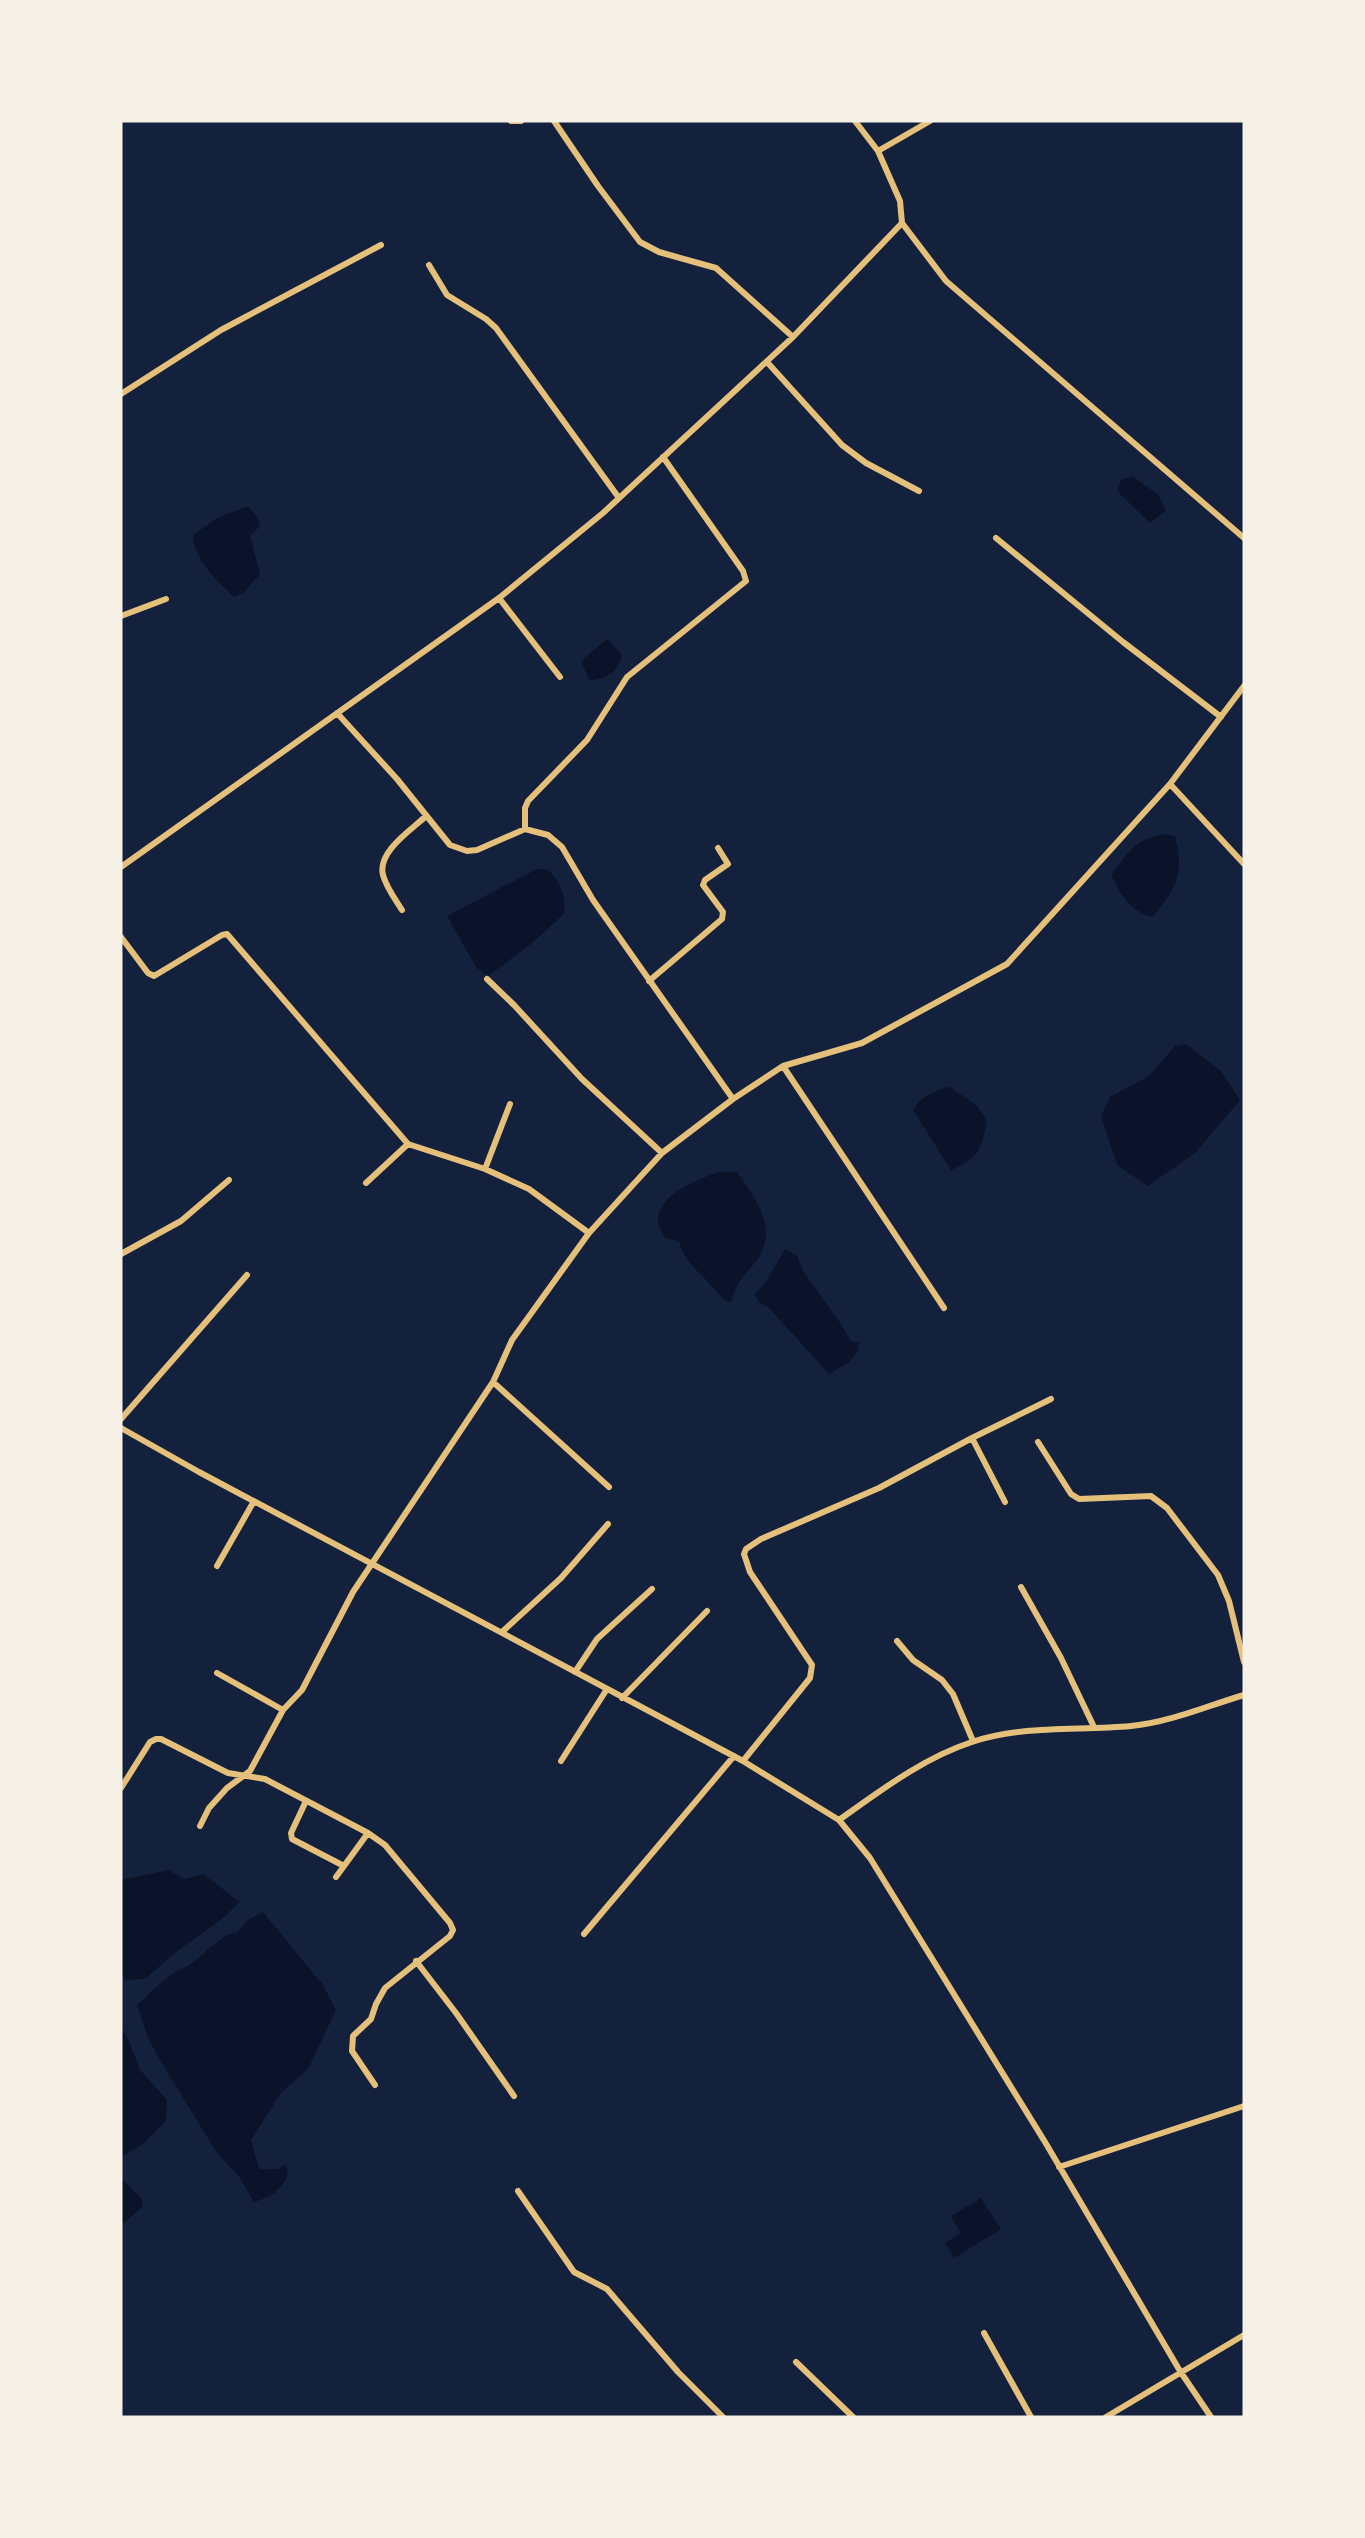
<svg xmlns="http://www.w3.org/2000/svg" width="1365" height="2538" font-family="Quicksand,sans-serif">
<rect width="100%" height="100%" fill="#14213d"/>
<path fill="#0b132b" d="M1132 476 1159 495 1166 511 1150 523 1117 491 1121 480Z
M248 506 257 516 260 526 250 536 260 574 244 592 234 597C216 579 194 561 193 535L217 518Z
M607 639 622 654C620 671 606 680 589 680L581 661Z
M1163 834 1175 836C1185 874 1176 890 1152 917 1130 911 1121 895 1111 875 1128 853 1134 840 1163 834Z
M537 869H547C561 882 566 895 564 914L531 944 488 976 476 967 447 916Z
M1186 1044 1221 1071 1240 1100 1195 1153 1148 1186 1117 1165 1101 1116 1110 1097 1149 1076 1175 1046Z
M950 1087 977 1106 987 1120C981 1150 980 1157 951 1170L913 1110C922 1096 934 1090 950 1087Z
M718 1172H737C757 1200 781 1232 754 1264 744 1275 734 1286 732 1301L726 1302C719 1295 713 1287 706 1280 693 1266 685 1262 679 1241L665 1238C663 1234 659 1228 658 1223 655 1195 698 1180 718 1172Z
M785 1249 797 1256 803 1271 841 1324 851 1341 859 1343 858 1351 849 1362 829 1374 770 1309 759 1302 755 1294 766 1282Z
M169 1870 184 1879 203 1874 240 1902 222 1919 176 1952 145 1979 125 1980 121 1973V1880Z
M263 1912 323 1985 336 2010 308 2069 281 2093 251 2140 259 2169H277L286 2164 288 2175C280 2191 271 2197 254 2202L240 2178 217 2153 166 2070 149 2041 137 2005C149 1995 161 1981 174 1973 181 1969 187 1967 193 1962 206 1953 222 1934 237 1932L248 1920Z
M121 2027 129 2041 140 2070 167 2100 166 2121 143 2144 121 2157Z
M121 2178 141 2198 143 2206 121 2226Z
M981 2198 1001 2229 954 2258 945 2243 961 2233 951 2216Z"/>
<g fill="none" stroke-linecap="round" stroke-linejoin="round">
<path stroke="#e5c07b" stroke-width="6" d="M511 121H521
M554 121 598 186 640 242 659 252 716 268 793 337
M855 121 878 151 900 201 902 223 946 281 1244 538
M878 151 930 121
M429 265 447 295 486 319 496 328 619 498
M767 362 842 445 866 463 919 491
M121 394 221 330 381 245
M996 538 1123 642 1221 717
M499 598 560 677
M121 616 166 599
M337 713 397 779 450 845 467 851 477 850 525 829 548 835 562 847 593 900 733 1099
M1170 784 1244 864
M525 829V808L528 801 587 740 627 677 746 581 743 571 663 457
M121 867 499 598 603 513 793 337 902 223
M402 910C395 899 386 887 383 875 377 852 411 830 425 817
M121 937 148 973 154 976 222 935 227 934 408 1144 485 1169 529 1189 589 1233
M487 979 514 1005 582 1079 662 1153
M649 981 722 919 723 912 703 885 705 880 728 864 718 848
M783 1066 944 1308
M485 1169 510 1104
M366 1183 408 1144
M121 1254 181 1221 229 1180
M493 1382 609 1487
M121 1419 247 1275
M121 1428 199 1472 743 1761 839 1820 870 1858 1045 2142 1180 2371 1211 2417
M972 1438 1005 1502
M1038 1442 1071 1494 1079 1499 1151 1496 1167 1508 1218 1575 1229 1601 1244 1662
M217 1566 254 1501
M1021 1587 1061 1658 1094 1727
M502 1632 561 1578 608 1524
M897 1641 913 1660 942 1680 953 1694 973 1741
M575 1672 597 1639 652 1589
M217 1673 283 1710
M622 1698 707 1611
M561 1761 607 1689
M743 1761 810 1678 812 1665 750 1572 744 1554 746 1549 761 1539 879 1488 972 1438 1051 1399
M121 1788 150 1742 156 1739H161L228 1773 265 1779 368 1833 385 1845 450 1923 453 1930 450 1936 385 1988 376 2004 371 2019 353 2036 352 2051 375 2085
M306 1801 291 1833 292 1839 344 1866
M839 1820C880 1791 923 1758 972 1742 1023 1725 1078 1731 1131 1726 1170 1722 1207 1706 1244 1695
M200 1826 209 1808 227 1788 250 1771 283 1710 302 1690 353 1592 493 1382 512 1340 589 1233 662 1153 733 1099 783 1066 862 1043 1007 964 1170 784 1244 686
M336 1877 368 1833
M584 1934 734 1756
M416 1961 456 2013 514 2096
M1059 2167 1244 2106
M518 2191 574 2272 607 2289 678 2372 723 2417
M984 2333 1031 2417
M796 2362 853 2417
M1106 2417 1244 2335"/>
</g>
<rect width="1365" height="2538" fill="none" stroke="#f6f1e7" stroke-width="245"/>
</svg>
